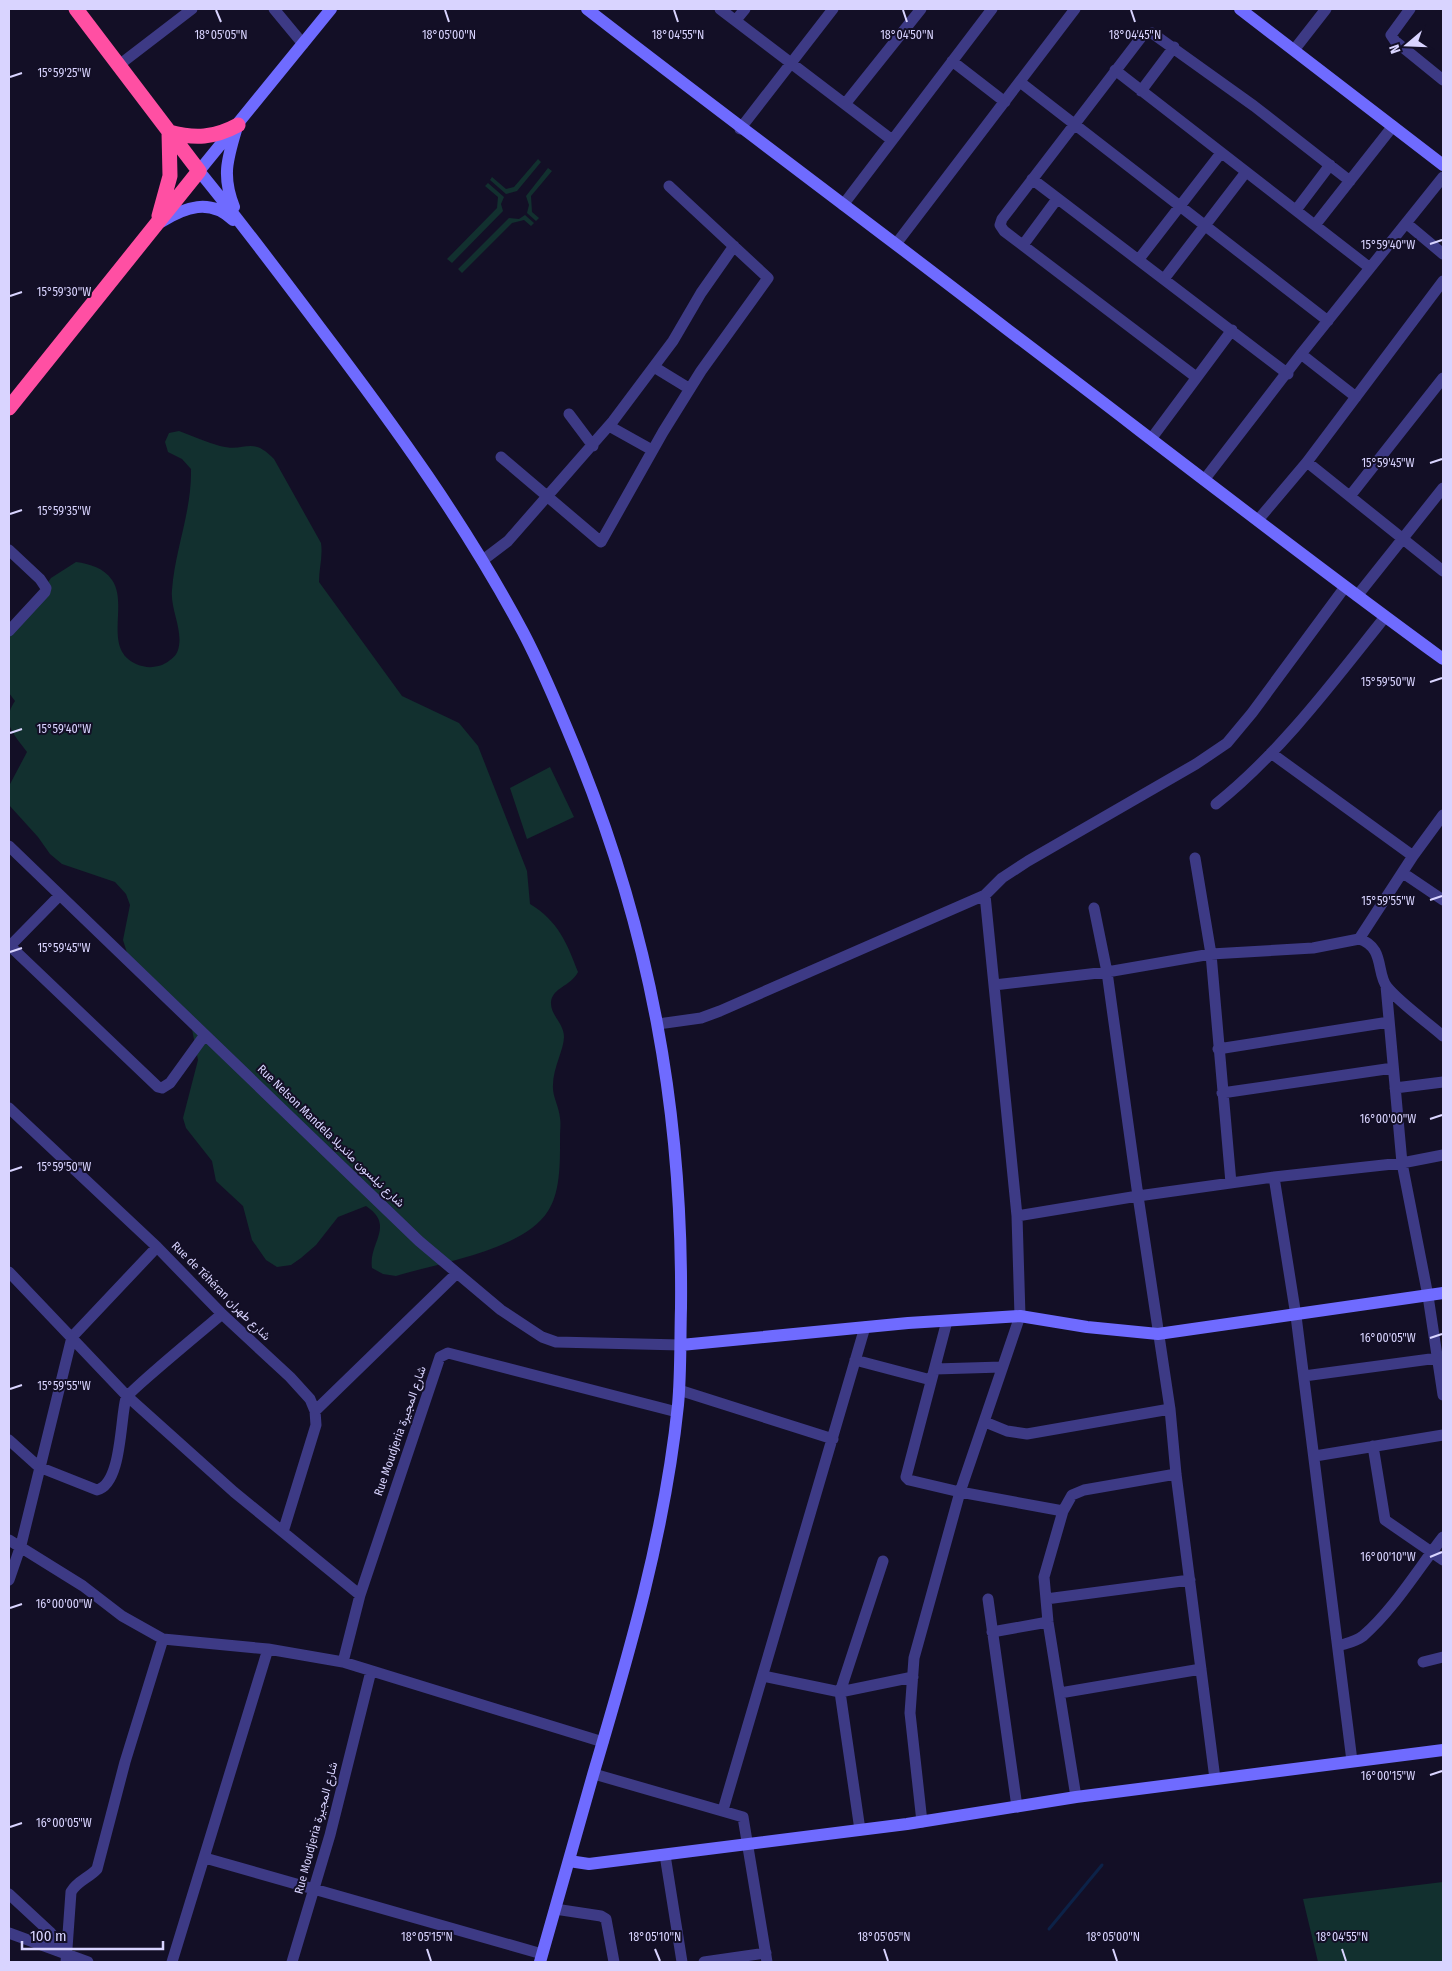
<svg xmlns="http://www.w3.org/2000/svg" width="1452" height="1971" font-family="'Fira Sans Condensed',Vazirmatn,sans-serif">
<rect width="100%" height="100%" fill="#130f26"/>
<path fill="#12302f" d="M538 159 541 162 517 191 506 194 490 180 492 177 506 189 514 187Z
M548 168 552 171 531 196 532 212 539 218 536 221 527 213 529 205 526 196Z
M488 183 504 197 501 204 503 211 452 263 447 259 497 208 498 197 485 186Z
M525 215 534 223 531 226 524 220 512 223 462 273 458 269 509 218 519 219Z
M179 431C193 436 206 442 220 446 246 453 251 435 274 459L321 543C323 557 319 568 319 582L402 696 459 723 478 746 527 871 530 904C558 921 567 943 578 972 570 987 553 987 551 1002 550 1015 564 1023 564 1037 564 1049 553 1068 553 1085 552 1096 559 1106 560 1118 561 1124 560 1131 560 1137 560 1159 561 1192 548 1211 524 1250 438 1263 396 1276L383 1274 372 1268C368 1243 396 1226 366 1206L338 1217 316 1245 301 1258 291 1265 277 1267 266 1260 252 1240 243 1206 216 1181 212 1161 186 1128 183 1118 198 1060 191 1024 128 956 123 940 130 905 126 894 115 882 62 864 50 854 38 837 9 805V786L27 752C14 734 0 723 15 701L9 693V637L51 578 76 562C90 564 104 568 112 580 129 604 102 649 136 664 146 668 152 668 162 665 168 662 176 657 178 650 184 631 170 609 172 590 175 549 192 511 191 469L182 459 168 452 165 442 169 433Z
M550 767 574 817 527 839 510 788Z
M1443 1882V1962H1318L1303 1899Z"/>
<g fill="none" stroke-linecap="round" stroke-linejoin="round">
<path stroke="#0c2248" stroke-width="3" d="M1049 1929 1102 1865"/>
<path stroke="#3d3a85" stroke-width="11" d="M274 9 303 44
M720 9 892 140
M1410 9 1391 35 1395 41 1443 80
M736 20 745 9
M1294 50 1326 9
M952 61 1005 102
M119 65 192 9
M1115 70 1370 268
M1020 82 1328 321
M1141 91 1174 47
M845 104 921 9
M740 129 833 9
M1032 179 1288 374
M843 205 992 9
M1296 210 1330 165
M1406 223 1443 254
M1315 225 1393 126
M896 244 1075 9
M1023 245 1057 199
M1139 259 1221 153
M1164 279 1246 172
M1301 354 1356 397
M654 367 690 389
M1196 377 1004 231 1000 225 1002 219 1143 35 1152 33 1254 106 1350 181
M569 414 593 446
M609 426 652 450
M1151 439 1232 330
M501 457 601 542 663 432 701 371 768 278 669 186
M1307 462 1443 571
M1204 480 1301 354 1443 177
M1350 496 1443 378
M1258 520 1307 462 1443 281
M9 550 40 579 46 588 45 592 9 631
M483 560 508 541 613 421 673 341 701 293 734 246
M1357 596 1443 488
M1271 753 1413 856
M1216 804C1281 752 1333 682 1385 617
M1443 815 1413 856 1359 939C1385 947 1376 973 1387 987 1400 1003 1427 1022 1443 1036
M9 846 419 1241 501 1310 542 1337 556 1342 681 1345
M1195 858 1211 954 1231 1183
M1403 873 1443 900
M9 945 158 1087 162 1088 170 1083 204 1036
M9 947 59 896
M994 985 1107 972 1211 954 1313 948 1359 939
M1386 986 1402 1163 1428 1296 1443 1395
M658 1024 701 1018 720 1011 985 895 1002 878 1028 861 1196 764 1227 743 1252 713 1345 587
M1218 1049 1389 1022
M1395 1088 1443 1082
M1222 1093 1393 1068
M9 1108 157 1247 222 1314 290 1377 310 1399 315 1411 316 1425 283 1532
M1274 1177 1296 1316 1352 1761
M1017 1216 1138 1196 1107 972 1094 908
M9 1272 127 1396 234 1492 360 1595
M947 1321 906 1477 909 1480 960 1492 1063 1511
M855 1360 931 1380
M935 1369 1002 1367
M1304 1376 1438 1358
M679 1390 833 1439
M315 1411 457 1273
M985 1422 1007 1431 1027 1434 1170 1409
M9 1440 39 1467 97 1490C122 1484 120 1419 126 1398 129 1391 209 1325 222 1314
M1373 1446 1385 1520 1443 1560
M1315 1456 1443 1435
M9 1540 83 1586 122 1616 163 1639 268 1649 343 1662 603 1742
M9 1580 21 1545 72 1337 157 1247
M988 1599 1017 1807
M1046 1599 1190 1580
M992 1632 1048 1622
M1338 1646C1347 1643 1355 1642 1363 1636 1394 1609 1418 1569 1443 1537
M343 1662 360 1595 440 1357 448 1353 677 1412
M1423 1662 1443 1657
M763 1676 840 1692 913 1677
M1060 1693 1201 1669
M594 1774 743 1817 767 1962
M1215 1779 1176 1474 1170 1409 1138 1196 1274 1177 1402 1163 1443 1155
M1076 1797 1048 1622 1044 1577 1063 1511 1072 1495 1084 1490 1176 1474
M723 1810 865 1327
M922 1822 910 1713 914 1658 960 1492 1020 1316 1017 1216 985 895
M860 1830 840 1692 883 1561
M665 1855 682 1962
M205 1858 542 1954
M9 1894 50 1932 68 1955
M555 1909 601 1916 606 1919 614 1962
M9 1933 88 1962
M66 1962 71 1892C77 1881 89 1878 97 1869L125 1762 163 1639
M172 1962 268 1649
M292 1962 330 1835 371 1671
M704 1962 766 1953"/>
<path stroke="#6f6bff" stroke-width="12" d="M331 9 199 171C240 221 279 273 318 325 393 424 465 523 523 632 543 670 559 709 575 748 650 931 683 1111 681 1308 680 1341 681 1373 678 1405 665 1532 629 1654 593 1775 575 1837 558 1900 540 1962
M587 9C726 117 868 222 1008 330 1153 440 1296 552 1443 659
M1240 9 1443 165
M234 207C222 177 227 160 236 130
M161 222C185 207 210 198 233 220
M681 1345 908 1323 1020 1316 1087 1327 1158 1334 1443 1293
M569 1861 589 1864 907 1824 1076 1797 1443 1750"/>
<path stroke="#ff4fa3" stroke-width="15" d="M169 132C195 139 214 138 238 125
M159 216 170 176 169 132
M9 408 199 171 76 9"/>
</g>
<path fill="none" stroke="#d9d4ff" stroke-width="2" d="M216 10 221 22M445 10 449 22M674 10 678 22M903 10 907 22M1131 10 1135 22M10 77 22 73M1430 244 1442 240M10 296 22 292M1430 463 1442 459M10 514 22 510M1430 682 1442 678M10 733 22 729M1430 900 1442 896M10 952 22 948M1430 1119 1442 1115M10 1171 22 1167M1430 1338 1442 1334M10 1389 22 1385M1430 1557 1442 1552M10 1608 22 1604M1430 1775 1442 1771M10 1827 22 1823M427 1949 431 1961M655 1949 660 1961M884 1949 888 1961M1113 1949 1117 1961M1342 1949 1346 1961"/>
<g text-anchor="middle" stroke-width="4" stroke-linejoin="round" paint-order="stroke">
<g font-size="12" fill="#d9d4ff" stroke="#130f26">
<text transform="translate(331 1136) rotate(44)" y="4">Rue Nelson Mandela شارع نيلسون مانديلا</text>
<text transform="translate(221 1291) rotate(45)" y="4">Rue de Téhéran شارع طهران</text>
<text transform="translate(400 1431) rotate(-71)" y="4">Rue Moudjeria شارع المجيرة</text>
<text transform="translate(316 1828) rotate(-75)" y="4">Rue Moudjeria شارع المجيرة</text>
</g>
</g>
<g font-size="12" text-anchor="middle" fill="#d9d4ff" stroke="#130f26" stroke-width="4" stroke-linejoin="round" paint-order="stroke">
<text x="907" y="39">18°04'50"N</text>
<text x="221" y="39">18°05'05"N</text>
<text x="449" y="39">18°05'00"N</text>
<text x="678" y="39">18°04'55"N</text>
<text x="1135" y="39">18°04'45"N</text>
<text x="64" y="77">15°59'25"W</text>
<text x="1388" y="249">15°59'40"W</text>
<text x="64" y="296">15°59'30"W</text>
<text x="1388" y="467">15°59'45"W</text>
<text x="64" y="515">15°59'35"W</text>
<text x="1388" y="686">15°59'50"W</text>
<text x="64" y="733">15°59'40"W</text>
<text x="1388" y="905">15°59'55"W</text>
<text x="64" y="952">15°59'45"W</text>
<text x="1388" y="1123">16°00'00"W</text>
<text x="64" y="1171">15°59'50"W</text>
<text x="1388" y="1342">16°00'05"W</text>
<text x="64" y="1390">15°59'55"W</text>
<text x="1388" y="1561">16°00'10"W</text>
<text x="64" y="1608">16°00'00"W</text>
<text x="1388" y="1780">16°00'15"W</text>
<text x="64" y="1827">16°00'05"W</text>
<text x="427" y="1941">18°05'15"N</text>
<text x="655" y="1941">18°05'10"N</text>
<text x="884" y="1941">18°05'05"N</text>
<text x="1113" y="1941">18°05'00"N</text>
<text x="1342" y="1941">18°04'55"N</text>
</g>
<rect width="1452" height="1971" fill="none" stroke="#d9d4ff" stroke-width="20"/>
<g transform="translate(1407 45) rotate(251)" stroke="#130f26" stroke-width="4" paint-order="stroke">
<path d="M0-4L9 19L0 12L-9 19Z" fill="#d9d4ff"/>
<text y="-8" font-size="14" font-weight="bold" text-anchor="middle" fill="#d9d4ff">N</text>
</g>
<path d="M22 1941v8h141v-8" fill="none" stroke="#d9d4ff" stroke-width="2.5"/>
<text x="30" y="1941" font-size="15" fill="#d9d4ff" stroke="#130f26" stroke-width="4" paint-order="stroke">100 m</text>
</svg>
